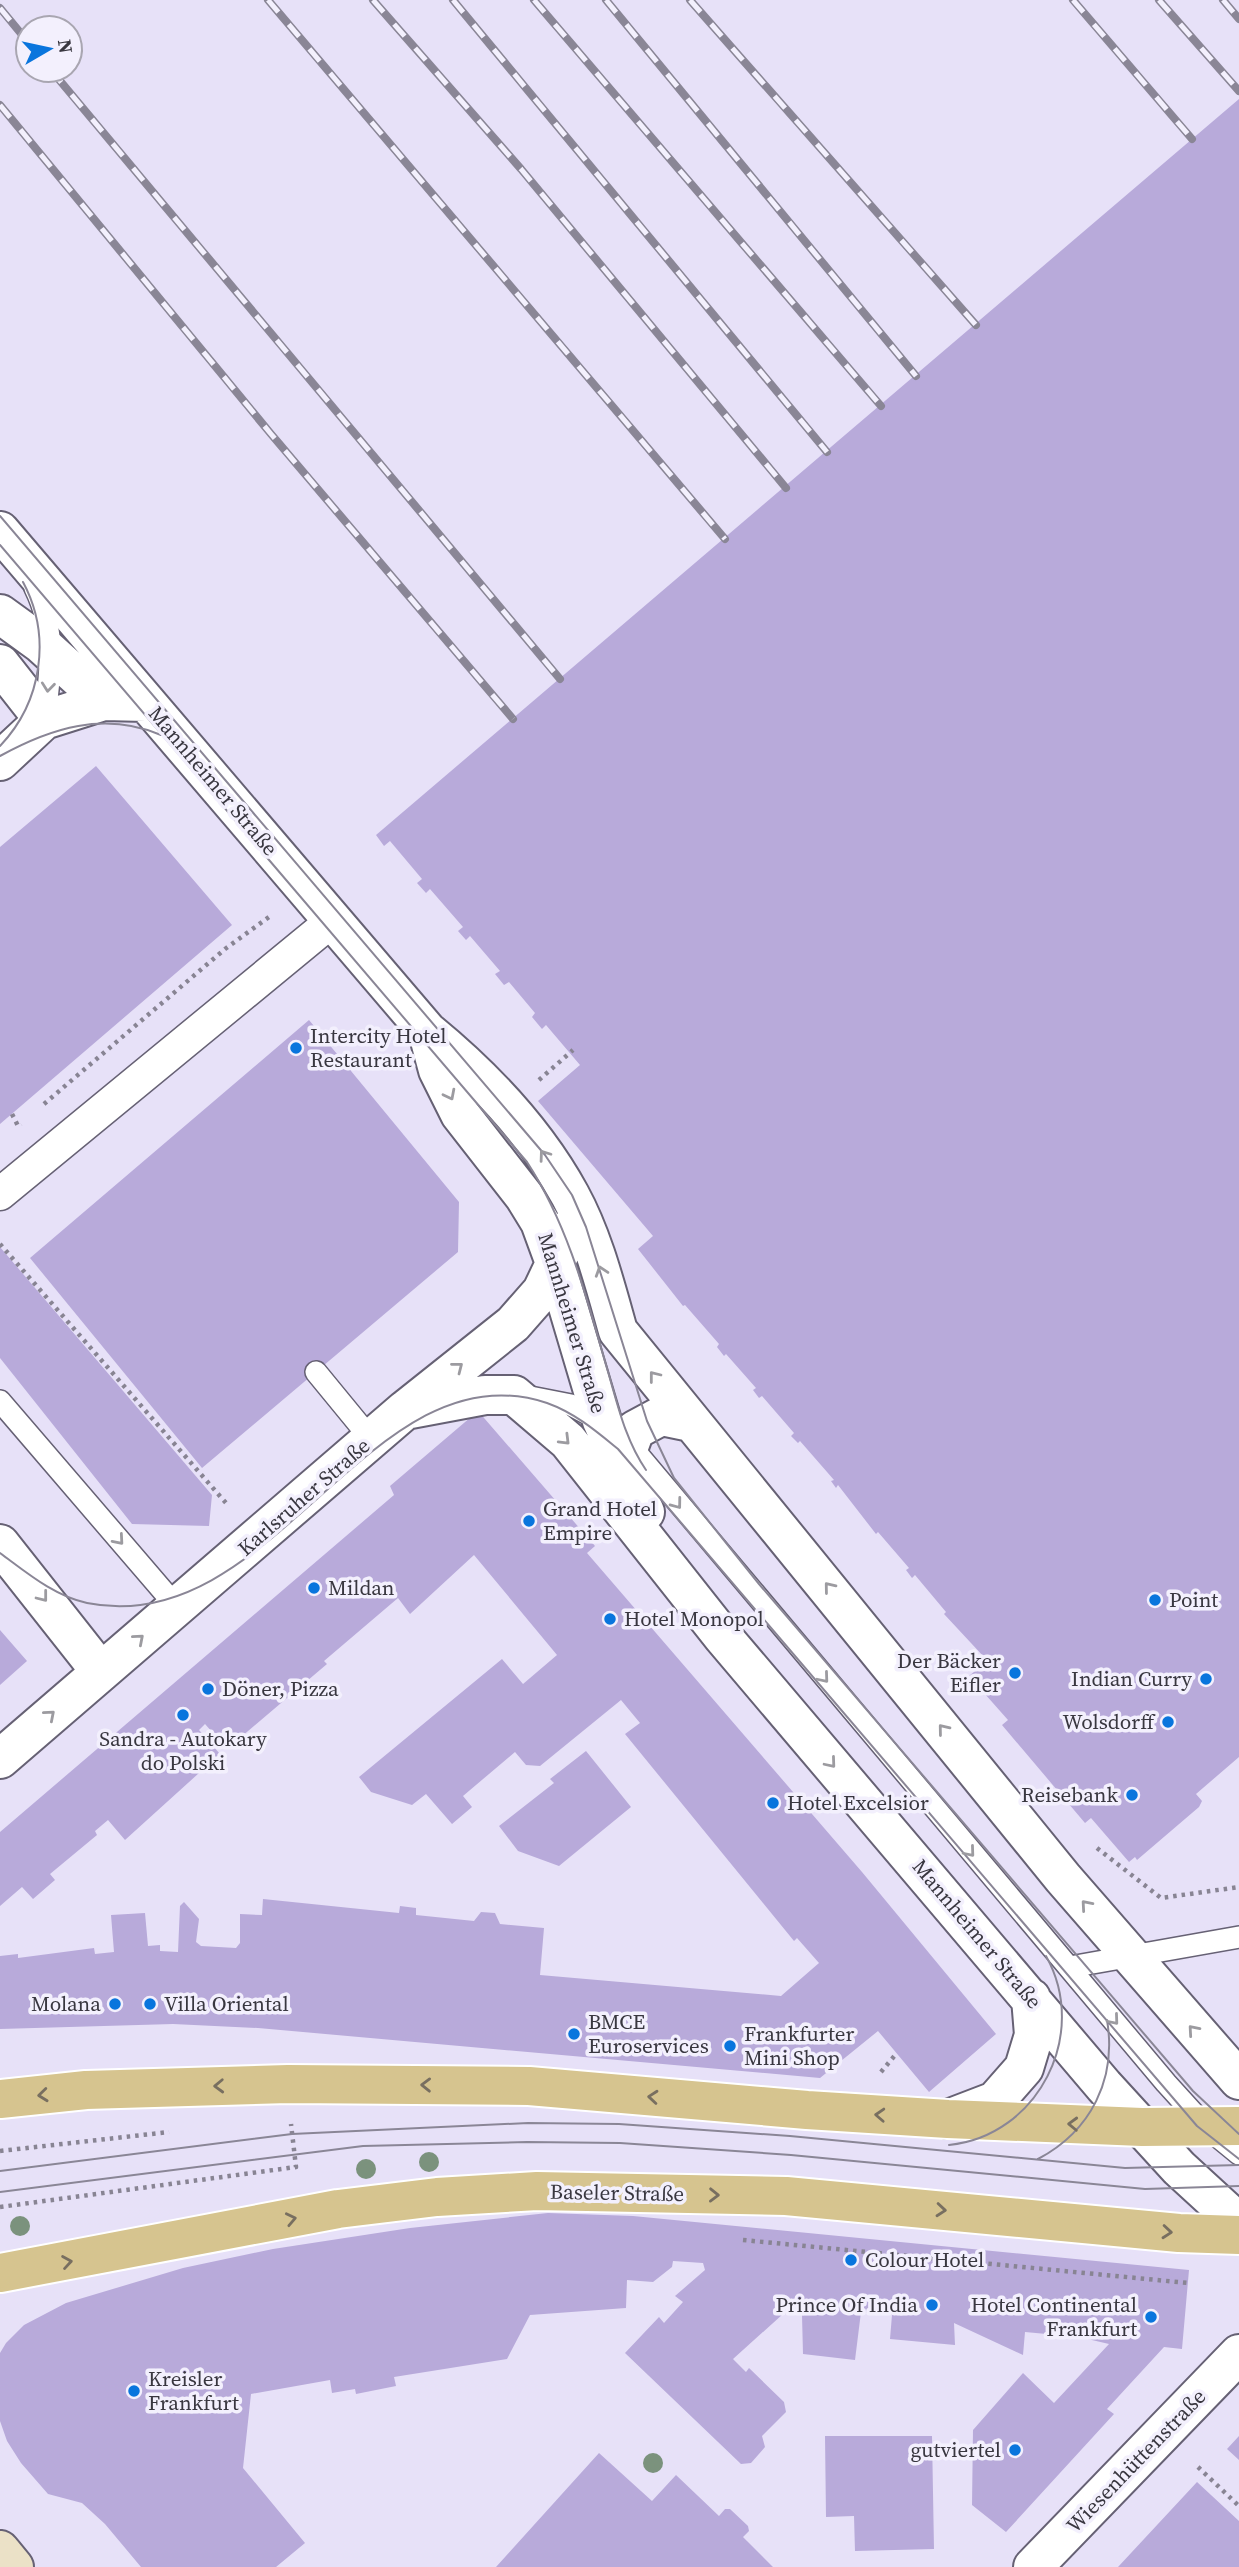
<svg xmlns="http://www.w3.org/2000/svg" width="1239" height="2567" font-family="'Source Serif 4',serif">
<rect width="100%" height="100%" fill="#e7e1f8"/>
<path fill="#b8aada" d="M1239 99V1757L1196 1794 1202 1801 1199 1807 1137 1860 1135 1857 1129 1862 1091 1818 1085 1823 1002 1725 1008 1720 969 1676 985 1663 984 1657 944 1614 946 1612 915 1575 912 1578 906 1570 909 1568 878 1532 876 1534 838 1485 836 1488 831 1481 834 1480 800 1441 798 1443 791 1436 794 1433 762 1396 759 1398 753 1390 756 1388 726 1354 724 1356 717 1347 719 1344 685 1305 683 1306 638 1249 653 1236 538 1101 580 1065 546 1025 542 1029 532 1017 535 1013 509 982 504 985 495 974 500 971 470 936 466 940 458 931 463 927 430 889 426 893 417 883 422 879 390 841 384 846 376 835Z
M96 766 232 925 0 1124V847Z
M309 1020 459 1202 458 1252 202 1468 30 1258Z
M0 1247 212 1495 209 1526 132 1524 0 1358Z
M478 1411 595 1546 587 1553 862 1872 996 2034 929 2092 878 2031 820 2078 258 2028 173 2024 0 2029V1956L18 1954V1958L94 1948 95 1954 114 1952 111 1915 145 1913 148 1946 160 1945V1951L178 1952 180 1906 184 1902 199 1919 196 1942 201 1946 236 1948 240 1943V1914L262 1915 263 1899 399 1913 400 1906 416 1908V1915L474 1921 481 1912 495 1913 500 1924 544 1928 540 1975 781 1996 819 1963 797 1938 794 1941 625 1734 640 1723 621 1700 540 1766 526 1765 515 1752 463 1796 472 1807 452 1824 426 1794 412 1805 371 1792 359 1777 502 1659 523 1684 557 1655 474 1555 410 1614 398 1598 324 1661 327 1664 227 1749 205 1724 199 1730 220 1754 125 1840 108 1820 95 1831 97 1835 50 1874 55 1880 33 1899 22 1887 0 1906V1832L394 1495 390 1486Z
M0 1630 27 1661 0 1685Z
M586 1751 631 1807 559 1866 518 1851 499 1826 554 1783 550 1779Z
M548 2213 633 2216 1189 2270 1182 2349 1164 2347 1107 2409 1114 2414 1006 2532 972 2505 973 2430 1023 2373 1054 2403 1109 2344 1079 2337 1025 2332 1023 2355 954 2323 955 2345 890 2339 892 2315 861 2312 855 2360 803 2354 802 2315 783 2314 733 2359 746 2372 749 2368 784 2402 786 2412 762 2436 765 2447 751 2463 741 2464 625 2353 659 2317 664 2323 683 2302 675 2296 705 2270 703 2263 673 2261 672 2267 653 2282 627 2280 626 2308 530 2315 507 2359 394 2377 396 2386 356 2394 355 2389 332 2393 330 2380 251 2394 243 2468 305 2543 276 2567H141L105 2524 82 2503 48 2494 21 2463 7 2441 0 2421V2353L6 2343 24 2325 66 2303 183 2268 273 2249 410 2228Z
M825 2436H932L934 2549 855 2551 854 2516 826 2517Z
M1239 2436V2460L1227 2449Z
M599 2453 652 2501 676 2475 719 2516 725 2509H730L748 2526 749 2531 743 2537 773 2567H496Z
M1197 2482 1239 2521V2567H1118Z"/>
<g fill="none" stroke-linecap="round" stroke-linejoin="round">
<defs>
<path id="service" d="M35 588C56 630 51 675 44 720
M316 1372 371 1439
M520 1395 571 1405 601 1421
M0 1401 176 1606
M629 1444 1166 2083 1206 2127 1239 2154
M1070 1967 1239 1937"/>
<path id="pedestrian" d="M0 1194 333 920"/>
<path id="minor" d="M0 531 427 1031C482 1076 536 1133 570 1195 593 1237 605 1285 618 1331L1063 1878 1239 2080
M0 614 40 643 104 701
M0 664 44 720
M0 761 44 720 104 701 146 702
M428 1033 438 1070 460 1114 524 1196 540 1222 555 1263 602 1421 645 1512
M405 1410 485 1395H514L568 1441 723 1637 1104 2086 1179 2168 1239 2223
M626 1476 627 1452 635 1430 661 1416 690 1422
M0 1544 101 1672
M0 1759 405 1410 513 1324 542 1291 579 1213
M948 2119 995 2101 1024 2068 1034 2035 1031 1998
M1033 2567 1239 2354"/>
<path id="secondary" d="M0 2550 14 2567"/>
<path id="primary" d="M0 2099 86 2090 288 2084 529 2086 807 2110 948 2119 1142 2127 1239 2126
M0 2273 338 2209 437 2197 537 2191 786 2196 1179 2233 1239 2235"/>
</defs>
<use href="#service" stroke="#666174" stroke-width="24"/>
<use href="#pedestrian" stroke="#666174" stroke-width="35"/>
<use href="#minor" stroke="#666174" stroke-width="42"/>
<use href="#secondary" stroke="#666174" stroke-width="42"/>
<use href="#primary" stroke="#fff" stroke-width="42"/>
<path stroke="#888493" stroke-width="4.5" stroke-dasharray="3.5 5" stroke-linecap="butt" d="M539 1080 573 1050
M44 1104 225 949 269 917
M12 1114 18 1126 21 1124
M0 1244 226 1503
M1097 1848 1161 1898 1239 1887
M881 2072 896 2054
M0 2151 169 2132
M0 2207 296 2167 291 2124
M743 2240 1188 2283
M1198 2467 1239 2506"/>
<use href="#service" stroke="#fff" stroke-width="21"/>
<use href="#pedestrian" stroke="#fff" stroke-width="32"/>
<use href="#minor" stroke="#fff" stroke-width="38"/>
<use href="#secondary" stroke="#ebe1c7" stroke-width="38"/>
<use href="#primary" stroke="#d6c48f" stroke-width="38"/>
<path stroke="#8a8696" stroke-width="2" d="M0 516 545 1155 572 1195 586 1227 647 1421 674 1478 759 1584 1193 2091 1239 2134
M0 545 527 1162C567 1223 586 1295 606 1365 617 1401 624 1438 646 1470
M0 746C42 702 52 636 23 582
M0 756C51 728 104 711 161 735
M0 1553C26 1572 54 1596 87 1603 274 1641 371 1344 547 1403 575 1413 596 1431 618 1449L1197 2126 1239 2159
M949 2145C1038 2136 1090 2034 1046 1956
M1038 2159C1091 2131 1117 2079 1107 2020
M0 2171 292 2134 528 2123 619 2124 790 2136 1125 2168 1239 2165
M0 2192 363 2146 527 2142 620 2143 791 2155 1145 2189 1239 2186"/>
<defs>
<path id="rail" d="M268 0 725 539
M373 0 521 169 786 488
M453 0 827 452
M534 0 881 406
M606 0 916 376
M690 0 976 325
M1073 0 1192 139
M1159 0 1239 91
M1223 0 1239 19
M0 8 28 42
M51 70 560 679
M0 105 271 434 513 719"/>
</defs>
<use href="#rail" stroke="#8a8696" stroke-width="8"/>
<use href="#rail" stroke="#f3f0fd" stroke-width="5" stroke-dasharray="16" stroke-linecap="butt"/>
</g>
<g fill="#7b927d">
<circle cx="429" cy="2162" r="10"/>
<circle cx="366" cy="2169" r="10"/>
<circle cx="20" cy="2226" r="10"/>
<circle cx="653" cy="2463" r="10"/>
</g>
<defs><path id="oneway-chevron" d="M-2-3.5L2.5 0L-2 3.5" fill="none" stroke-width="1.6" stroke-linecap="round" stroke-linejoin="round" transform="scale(1.75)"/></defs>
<g stroke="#9c9ba0">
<use href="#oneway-chevron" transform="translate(48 687) rotate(96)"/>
<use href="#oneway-chevron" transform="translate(450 1095) rotate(63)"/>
<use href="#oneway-chevron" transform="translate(544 1155) rotate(-126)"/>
<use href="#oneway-chevron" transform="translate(601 1271) rotate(-108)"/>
<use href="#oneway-chevron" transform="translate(458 1367) rotate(-38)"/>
<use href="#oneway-chevron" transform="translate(654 1376) rotate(-128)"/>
<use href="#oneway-chevron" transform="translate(565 1440) rotate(45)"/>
<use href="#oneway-chevron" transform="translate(677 1504) rotate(53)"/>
<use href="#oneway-chevron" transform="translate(119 1540) rotate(49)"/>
<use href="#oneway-chevron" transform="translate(829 1587) rotate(-129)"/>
<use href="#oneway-chevron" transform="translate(43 1597) rotate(52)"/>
<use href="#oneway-chevron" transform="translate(139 1639) rotate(-41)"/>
<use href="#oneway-chevron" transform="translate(824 1678) rotate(50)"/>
<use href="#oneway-chevron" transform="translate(50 1715) rotate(-41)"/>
<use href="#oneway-chevron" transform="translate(943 1729) rotate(-129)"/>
<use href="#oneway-chevron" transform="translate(831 1763) rotate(50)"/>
<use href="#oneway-chevron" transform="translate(970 1852) rotate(50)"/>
<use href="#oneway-chevron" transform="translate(1086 1905) rotate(-131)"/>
<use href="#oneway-chevron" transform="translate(1114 2020) rotate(50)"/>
<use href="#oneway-chevron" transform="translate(1193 2030) rotate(-131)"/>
</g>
<g stroke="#786f60">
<use href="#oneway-chevron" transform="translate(426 2085) rotate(-179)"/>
<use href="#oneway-chevron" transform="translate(219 2086) rotate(178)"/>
<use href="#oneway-chevron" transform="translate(43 2095) rotate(174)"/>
<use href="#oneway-chevron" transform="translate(653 2097) rotate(-175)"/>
<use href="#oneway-chevron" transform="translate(880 2115) rotate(-177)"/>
<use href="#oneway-chevron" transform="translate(1073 2124) rotate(-178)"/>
<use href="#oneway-chevron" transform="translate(714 2195) rotate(1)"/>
<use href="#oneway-chevron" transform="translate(941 2210) rotate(5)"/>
<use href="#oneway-chevron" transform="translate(291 2219) rotate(-12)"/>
<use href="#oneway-chevron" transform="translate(1167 2232) rotate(5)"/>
<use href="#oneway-chevron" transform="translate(67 2262) rotate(-9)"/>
</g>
<g fill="#0975dd" stroke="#f3f0fd" stroke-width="2.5">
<circle cx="296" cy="1048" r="7"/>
<circle cx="529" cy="1521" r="7"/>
<circle cx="314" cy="1588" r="7"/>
<circle cx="1155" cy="1600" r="7"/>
<circle cx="610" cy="1619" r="7"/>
<circle cx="1015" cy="1673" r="7"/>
<circle cx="1206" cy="1679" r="7"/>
<circle cx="208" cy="1689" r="7"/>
<circle cx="183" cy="1715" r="7"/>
<circle cx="1168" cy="1722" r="7"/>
<circle cx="1132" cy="1795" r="7"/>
<circle cx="773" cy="1803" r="7"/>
<circle cx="115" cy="2004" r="7"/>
<circle cx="150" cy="2004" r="7"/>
<circle cx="574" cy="2034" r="7"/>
<circle cx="730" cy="2046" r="7"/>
<circle cx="851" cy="2260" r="7"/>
<circle cx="932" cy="2305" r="7"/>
<circle cx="1151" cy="2317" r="7"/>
<circle cx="134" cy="2391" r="7"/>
<circle cx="1015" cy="2450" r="7"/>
</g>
<g text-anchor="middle" stroke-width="7" stroke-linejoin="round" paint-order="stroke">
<g font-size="21" fill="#393740" stroke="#f3f0fd">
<text transform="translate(213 781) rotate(50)" y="7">Mannheimer Straße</text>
<text transform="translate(572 1323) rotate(73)" y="7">Mannheimer Straße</text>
<text transform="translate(304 1497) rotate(-41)" y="7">Karlsruher Straße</text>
<text transform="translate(977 1934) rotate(50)" y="7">Mannheimer Straße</text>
<text transform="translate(617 2193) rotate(1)" y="7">Baseler Straße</text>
<text transform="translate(1136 2461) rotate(-46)" y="7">Wiesenhüttenstraße</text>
</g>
<g font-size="21" fill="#393740" stroke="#f3f0fd" text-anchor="start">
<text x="310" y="1043">Intercity Hotel<tspan x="310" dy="24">Restaurant</tspan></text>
<text x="543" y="1516">Grand Hotel<tspan x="543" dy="24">Empire</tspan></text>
<text x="328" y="1595">Mildan</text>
<text x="1169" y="1607">Point</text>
<text x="624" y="1626">Hotel Monopol</text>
<text x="1001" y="1668" text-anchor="end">Der Bäcker<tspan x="1001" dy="24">Eifler</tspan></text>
<text x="1192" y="1686" text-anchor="end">Indian Curry</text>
<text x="222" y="1696">Döner, Pizza</text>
<text x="1154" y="1729" text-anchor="end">Wolsdorff</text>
<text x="183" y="1746" text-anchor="middle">Sandra - Autokary<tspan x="183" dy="24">do Polski</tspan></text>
<text x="1118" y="1802" text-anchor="end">Reisebank</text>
<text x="787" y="1810">Hotel Excelsior</text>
<text x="101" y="2011" text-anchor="end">Molana</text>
<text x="164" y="2011">Villa Oriental</text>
<text x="588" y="2029">BMCE<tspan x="588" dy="24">Euroservices</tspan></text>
<text x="744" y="2041">Frankfurter<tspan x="744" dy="24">Mini Shop</tspan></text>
<text x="865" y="2267">Colour Hotel</text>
<text x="918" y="2312" text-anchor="end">Prince Of India</text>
<text x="1137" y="2312" text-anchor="end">Hotel Continental<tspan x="1137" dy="24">Frankfurt</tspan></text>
<text x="148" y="2386">Kreisler<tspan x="148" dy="24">Frankfurt</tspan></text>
<text x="1001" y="2457" text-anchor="end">gutviertel</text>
</g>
</g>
<g transform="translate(49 49) rotate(81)"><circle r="33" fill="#f3f0fd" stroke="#a9a6b1" stroke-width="2"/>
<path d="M0-5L12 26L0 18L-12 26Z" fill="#0975dd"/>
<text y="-10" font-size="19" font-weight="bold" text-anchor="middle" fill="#393740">N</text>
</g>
</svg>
